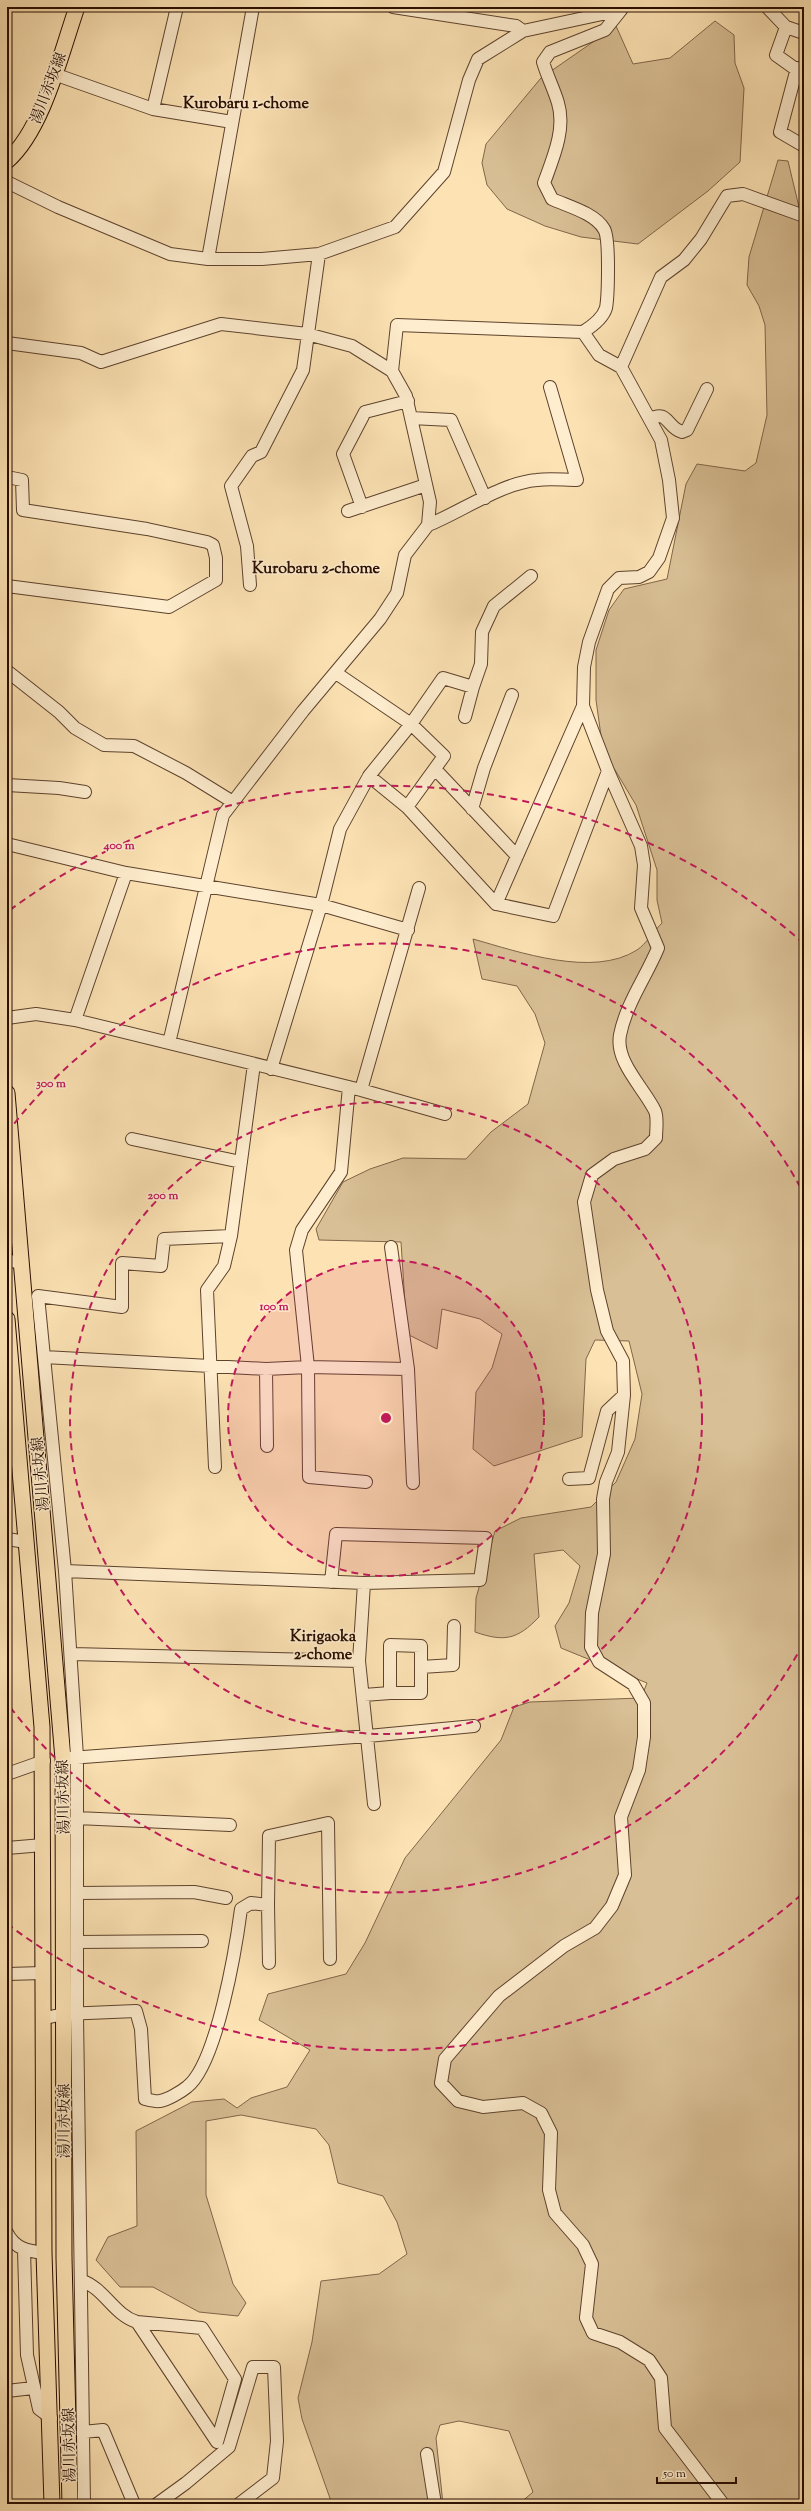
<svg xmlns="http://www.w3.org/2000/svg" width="811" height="2511" font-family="'Sorts Mill Goudy','Noto Serif JP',serif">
<rect width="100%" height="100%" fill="#fde3b4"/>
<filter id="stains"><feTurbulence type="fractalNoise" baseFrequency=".005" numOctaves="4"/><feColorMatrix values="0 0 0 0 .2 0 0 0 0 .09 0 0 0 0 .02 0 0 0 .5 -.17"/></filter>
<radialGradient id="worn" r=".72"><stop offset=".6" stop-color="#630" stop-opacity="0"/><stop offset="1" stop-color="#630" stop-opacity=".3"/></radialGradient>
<path fill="#d9bf95" stroke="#80664a" d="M715 21 734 35 735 63 744 88 740 162 708 191 638 244 581 237 545 226 507 209 487 185 482 163 486 144 541 78 616 26 633 64 670 58Z
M778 160 788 161 804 228V2504H519L533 2492 509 2431 459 2421 440 2425 436 2438 443 2504H332L302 2419 298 2398 312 2342 321 2281 379 2274 407 2254 397 2222 383 2196 338 2183 329 2145 316 2129 241 2115 206 2121V2195L233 2284 246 2303 238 2316 199 2312 153 2287H120L96 2260 108 2237 137 2226 136 2131 192 2102 224 2099 237 2108 251 2098 287 2087 310 2050 259 2020 268 1994 346 1974 365 1943 405 1858 501 1740 514 1707 530 1702 641 1698 647 1683 561 1648 555 1626 569 1603 580 1566 563 1550 534 1554 539 1617C517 1640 504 1642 475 1632L476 1598 495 1531 521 1518 591 1507 616 1482 635 1439 642 1394 629 1341 595 1340 586 1359 582 1437 494 1466 473 1449 476 1392 492 1368 502 1334 480 1319 442 1309 437 1349 407 1334 401 1242 319 1240 316 1229 343 1182 370 1169 403 1158 466 1159 491 1132 528 1104 545 1043 535 1014 517 986 482 979 473 939C519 952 593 978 637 950 646 944 654 931 662 923L657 900V870L636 805 603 750 596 700V650L609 610 624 589 667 579 686 484 697 464 745 471 756 463 767 415 765 325 759 306 747 285 749 257Z"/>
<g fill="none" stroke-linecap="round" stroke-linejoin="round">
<defs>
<path id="minor" d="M393 7 516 26 523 31
M767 7 786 27 804 33
M786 27 776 55 804 75
M797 68 780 132 804 146
M54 74 153 109 177 7
M153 109 232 122
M7 182 58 207 170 254 208 259H262L319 254 395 227 444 172 469 80 478 59 523 31 621 10 622 7
M208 259 253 7
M583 332 599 355 621 367 661 440 669 480 673 518 659 558 649 572 639 577 619 578 608 589 589 642 584 667 583 706 608 771 641 846 644 865 641 908 658 948C646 977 626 1004 620 1035 615 1062 644 1088 655 1111 658 1118 656 1130 656 1138L645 1149 614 1159 592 1175 584 1202 597 1290 607 1331 623 1361 624 1395 618 1452 606 1482 603 1499 604 1554 592 1613 591 1647 599 1662 633 1684 644 1703V1737L639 1770 621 1817 625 1875 612 1906 595 1928 564 1946 499 1996 445 2059 441 2083 458 2101 483 2107 523 2103 541 2113 551 2133 549 2190 555 2213 583 2245 592 2264 586 2318 593 2333 620 2342 649 2360 661 2378 665 2428 723 2504
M7 343 81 353 101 362 221 324 307 334 352 346 392 371 406 396 430 502 428 525 405 555 397 593 380 619 303 711 223 815 169 1043
M621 367 661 277 684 260 701 239 727 196 743 194 804 216
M392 371 397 325 583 332C591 327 603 318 606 308 608 297 610 238 604 229 595 213 567 206 552 199L544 183C553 158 566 129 558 103 554 89 547 76 543 62L550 52 605 30 621 10
M411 418 451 420 485 498
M650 419C668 409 667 428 682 432L687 430 707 389
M7 477 22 480 23 510 147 529 207 542 213 545 216 558V580L169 607 7 586
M362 507 343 454 365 412 408 401
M348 511 426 485
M428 525C461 512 501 483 537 480 550 478 564 480 577 480L550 387
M250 585 247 546 231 486 252 456 261 452 303 370 319 254
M7 671 59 712 75 728 104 745 134 746 186 773 233 802
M336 673 411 724 444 756 407 807
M465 717 473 687
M435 769 517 856
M369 776 407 807 496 904 553 916 608 771
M7 785 59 788 85 792
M472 809 484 768 512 695
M7 844 126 873 321 905 408 930
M496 904 583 706
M7 1018 36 1014 75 1020 361 1090 445 1114
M75 1020 126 873
M271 1069 321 905 340 829 369 776 411 724 443 678 473 687 481 664 482 632 494 606 531 576
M349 1087 341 1172 302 1230 296 1250 308 1367 309 1477 366 1482
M361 1090 419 888
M132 1139 241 1162
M391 1247 408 1369 413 1483
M7 1261 22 1262
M44 1357 266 1369 308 1367 408 1369
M266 1369 267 1446
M215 1467 207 1290 224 1266 231 1236 254 1064
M569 1479 589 1478 607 1411 624 1395
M7 1539 26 1542
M65 1571 364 1583 359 1661 374 1804
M331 1582 336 1534 486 1538 480 1580 364 1583
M72 1654 359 1661
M421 1667 453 1665 454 1626
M364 1695 390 1693V1645L421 1646V1693H390
M70 1758 368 1736 474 1726
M7 1774 44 1761
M77 1818 230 1825
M7 1848 43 1845
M77 1893 194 1892 226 1898
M268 1905 269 1963
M77 1942 202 1941
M7 1974 43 1973
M45 2018 64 2014 136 2011 141 2029 145 2099C149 2100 156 2102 160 2101 167 2100 181 2092 187 2087 217 2064 236 1947 241 1909L251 1903 268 1905 269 1836 328 1823 330 1959
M7 2233C15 2249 28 2251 44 2253
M24 2250 27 2355 39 2409 51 2418
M81 2280C105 2289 114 2315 137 2322L202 2328 235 2379 217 2442 137 2322
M7 2391 33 2388
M83 2432 103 2430 134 2504
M427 2454 435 2504
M84 2504 77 2015V1757L65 1571 38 1296 122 1307V1263L161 1266 164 1239 231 1236
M157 2504 186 2483 229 2447 253 2367H274L277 2441 273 2478 239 2504"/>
<path id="major" d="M7 161C43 130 61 53 77 7
M7 1093 63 1759 64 2258 70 2504
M7 1319 42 1727 44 2253 52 2504"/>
</defs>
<use href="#minor" stroke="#5d422d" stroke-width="14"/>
<use href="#major" stroke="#280d00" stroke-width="17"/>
<use href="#minor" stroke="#feedce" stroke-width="12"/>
<use href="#major" stroke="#fde3b4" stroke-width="15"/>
</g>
<circle cx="386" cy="1418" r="158" fill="#c2185b" fill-opacity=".12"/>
<g fill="none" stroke="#c2185b" stroke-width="2" stroke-dasharray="7 5">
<circle cx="386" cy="1418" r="158"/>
<circle cx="386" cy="1418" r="316"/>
<path d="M803 1644A474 474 0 0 1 7 1703M7 1133A474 474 0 0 1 803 1192"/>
<path d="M801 1895A632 632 0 0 1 10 1926M10 910A632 632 0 0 1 801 941"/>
</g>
<g text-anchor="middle" stroke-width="3" stroke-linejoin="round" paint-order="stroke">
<g font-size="15" fill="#280d00" stroke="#feedce">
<text transform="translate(48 88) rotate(-69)" y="5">湯川赤坂線</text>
<text transform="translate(40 1474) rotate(-95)" y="5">湯川赤坂線</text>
<text transform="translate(63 1797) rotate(-91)" y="5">湯川赤坂線</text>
<text transform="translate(64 2121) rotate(-90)" y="5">湯川赤坂線</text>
<text transform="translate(69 2445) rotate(-91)" y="5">湯川赤坂線</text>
</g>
<g font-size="16" font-weight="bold" fill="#280d00" stroke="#feedce">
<text x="246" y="108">Kurobaru 1-chome</text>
<text x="316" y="573">Kurobaru 2-chome</text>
<text x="323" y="1641">Kirigaoka<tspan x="323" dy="18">2-chome</tspan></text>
</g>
</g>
<circle cx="386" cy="1418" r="6" fill="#c2185b" stroke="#feedce" stroke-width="2"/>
<g font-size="12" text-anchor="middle" font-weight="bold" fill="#c2185b" stroke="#feedce" stroke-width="3" stroke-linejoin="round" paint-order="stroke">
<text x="119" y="849">400 m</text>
<text x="51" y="1087">300 m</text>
<text x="163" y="1199">200 m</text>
<text x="274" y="1310">100 m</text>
</g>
<rect width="811" height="2511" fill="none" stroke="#fde3b4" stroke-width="24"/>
<rect x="8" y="8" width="795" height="2495" fill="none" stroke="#280d00" stroke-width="2"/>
<rect x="12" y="12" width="787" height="2487" fill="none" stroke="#280d00"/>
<path d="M657 2477v6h79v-6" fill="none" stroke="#280d00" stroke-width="2"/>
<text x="663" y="2477" font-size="12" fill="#280d00" stroke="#feedce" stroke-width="3" paint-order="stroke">50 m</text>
<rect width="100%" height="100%" filter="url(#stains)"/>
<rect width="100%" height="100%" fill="url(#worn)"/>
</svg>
